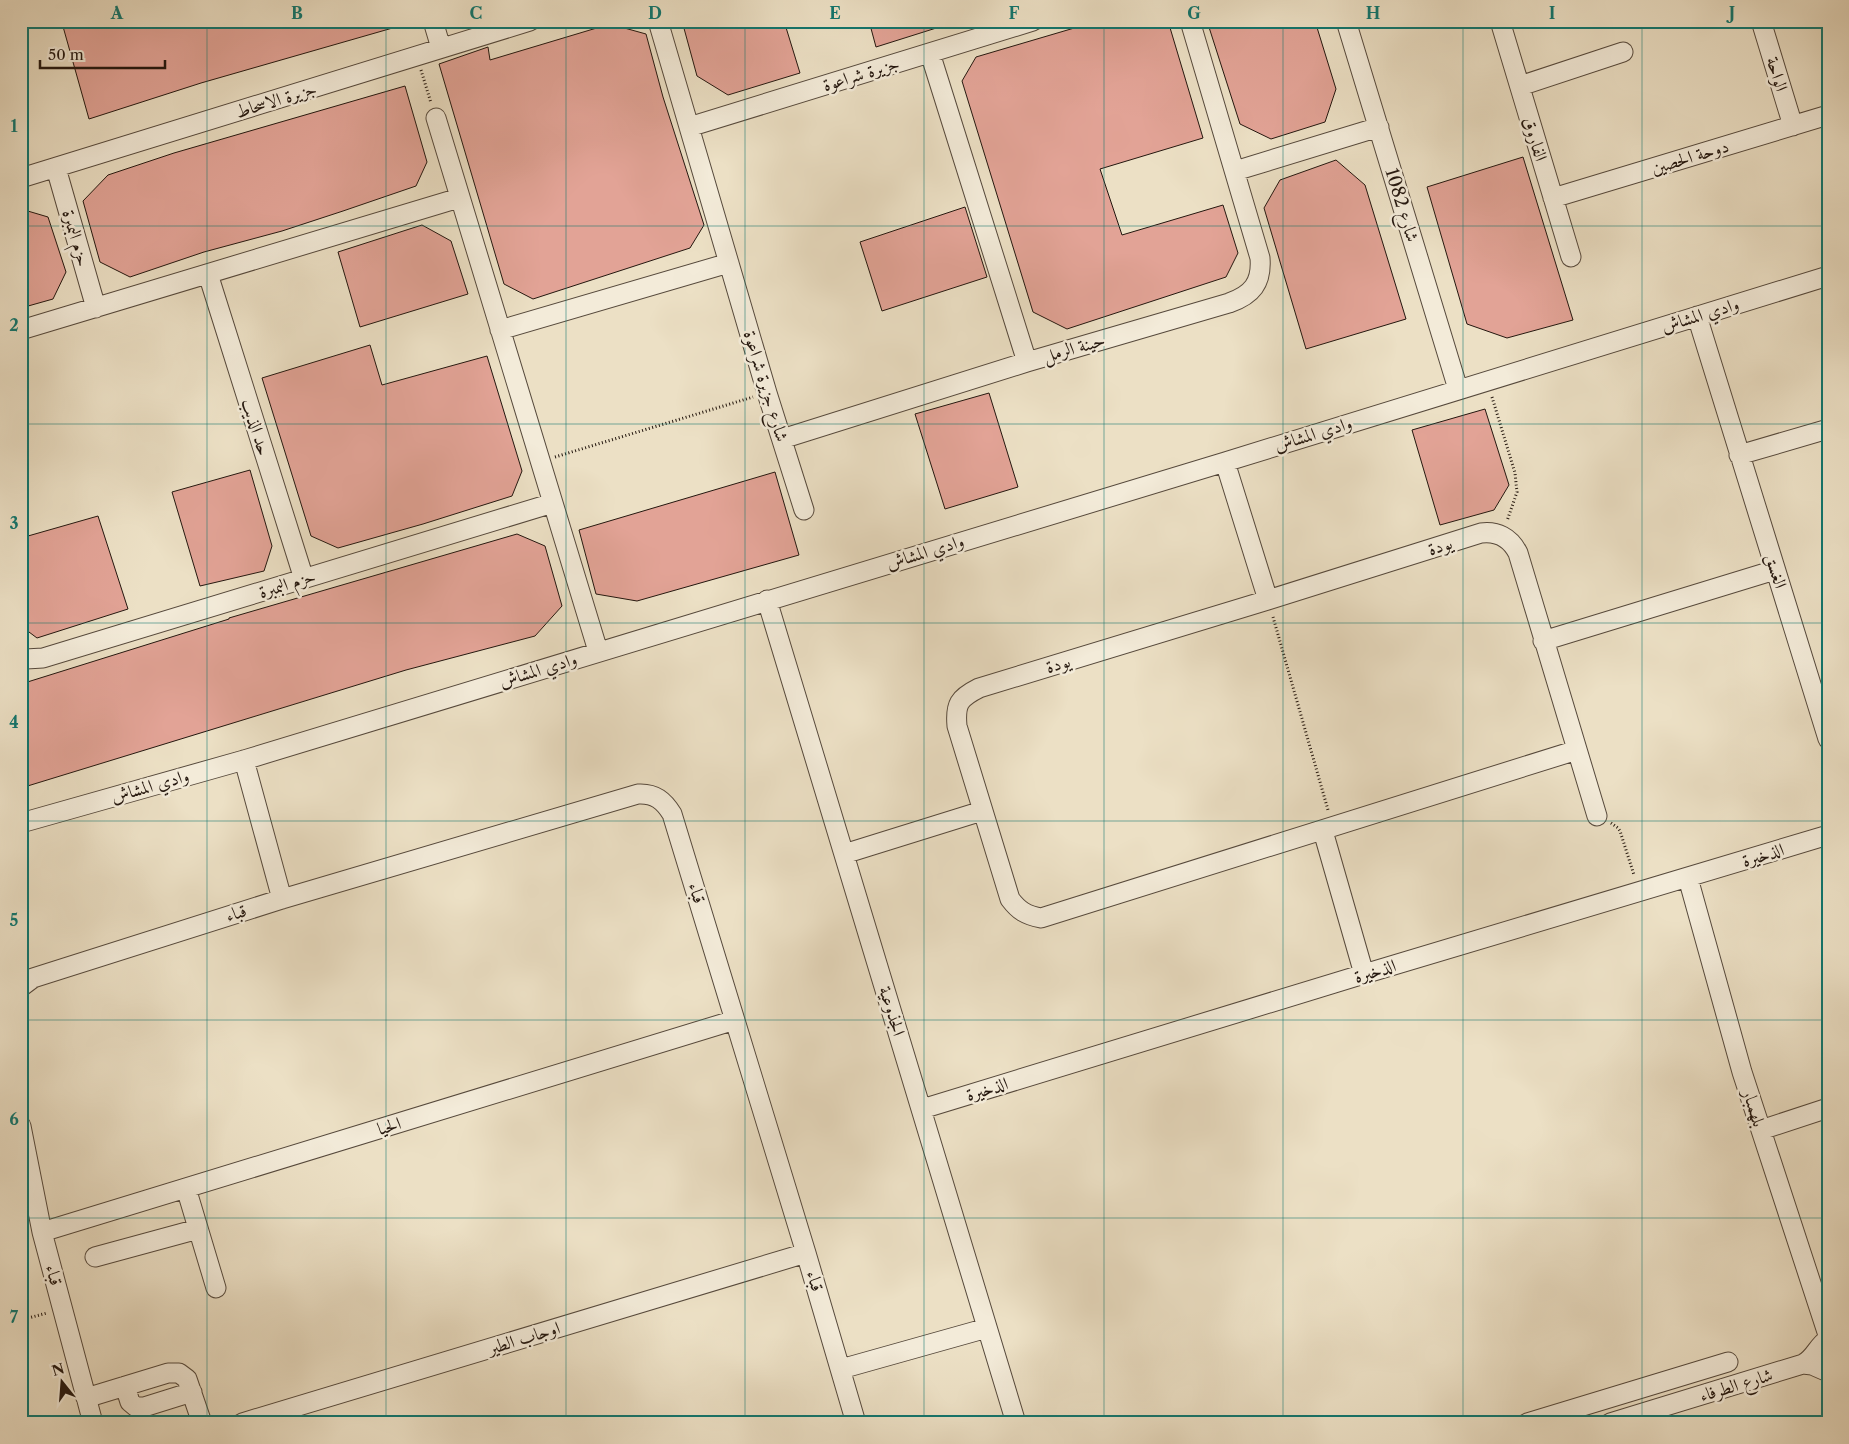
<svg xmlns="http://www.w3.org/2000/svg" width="1849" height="1444" font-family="'Libre Caslon Text',Amiri,serif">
<rect width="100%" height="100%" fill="#ece0c5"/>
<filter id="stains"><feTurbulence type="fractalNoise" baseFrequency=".004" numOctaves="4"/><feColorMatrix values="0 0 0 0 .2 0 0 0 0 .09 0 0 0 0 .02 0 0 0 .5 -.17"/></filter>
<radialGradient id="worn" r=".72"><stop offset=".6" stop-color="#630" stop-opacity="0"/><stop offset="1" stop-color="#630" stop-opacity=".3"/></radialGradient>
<path fill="#e2a396" stroke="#24170f" d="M69 21H402L403 25 201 83 89 119 62 23Z
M682 21H784L800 73 728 95 697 76Z
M869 21H948L949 24 876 47Z
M1098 21H1168L1203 138 1100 169 1122 235 1223 205 1238 253 1226 277 1067 329 1033 312 962 81 976 57Z
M1207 21H1315L1336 89 1325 122 1271 139 1240 124Z
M610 24 646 34 663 97 704 225 690 248 533 299 504 284 439 64 488 47 490 60Z
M405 86 427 162 416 186 343 211 282 231 204 252 130 277 100 262 83 201 108 175 174 153Z
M1523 157 1573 320 1507 338 1467 324 1427 187Z
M1336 160 1365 185 1406 319 1306 349 1264 208 1280 180Z
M965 207 987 277 882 311 860 242Z
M21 209 48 217 66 272 53 299 21 308Z
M422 225 451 241 468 294 360 327 338 252Z
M370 345 382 385 487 356 522 471 512 496 423 524 338 548 311 536 262 378Z
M989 393 1018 487 945 509 915 414Z
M1485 409 1509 485 1494 510 1440 525 1412 430Z
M250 470 272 546 264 571 200 586 172 492Z
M775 472 799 555 637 601 596 594 579 530Z
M98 516 128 609 37 638 21 626V538Z
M517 534 545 546 562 606 535 636 406 670 21 788V684L229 619V618Z"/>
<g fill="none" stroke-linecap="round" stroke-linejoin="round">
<defs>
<path id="minor" d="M433 21 441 48
M658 21 767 393 804 510
M1346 21 1458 389
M1500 21 1571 257
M1761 21 1793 126
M930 53 1027 362
M1520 86 1623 52
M436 118 598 651
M689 127 1033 21
M56 168 96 308
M1235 171 1379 127
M21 178 530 21
M1553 198 1828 115
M208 274 304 579
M1697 316 1828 739
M21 330 459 198
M500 330 729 263
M782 439 1027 362 1229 303C1252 295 1262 283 1260 258L1190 21
M1739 455 1828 429
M1225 462 1268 600
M767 600 1016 1423
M1543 641 1775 570
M21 657 26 659 43 658 553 503
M1577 750 1041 918C1026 915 1019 911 1010 899L957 726C955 704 959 698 979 688L1268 600 1481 533C1497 531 1510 537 1518 553L1597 816
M244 760 282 899
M21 823 244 760 1225 462 1828 276
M1323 831 1364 974
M844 854 982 811
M1688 878 1742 1072 1828 1335
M21 987 33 978 282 899 638 794C655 793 664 801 672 814L806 1253 856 1423
M922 1109 1364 974 1828 835
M21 1126 42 1232 93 1423
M1761 1130 1828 1108
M186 1188 216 1288
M42 1232 735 1020
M95 1257 198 1229
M1803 1364 1812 1365 1828 1372
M841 1369 987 1328
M125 1386 130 1402 136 1407H144L192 1392
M86 1398 168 1373H179L187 1379 202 1423
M242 1423 806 1253
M1527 1423 1728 1362
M1610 1423 1803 1364C1815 1358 1817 1346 1828 1339"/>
</defs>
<use href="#minor" stroke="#56493c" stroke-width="21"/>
<path stroke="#24170f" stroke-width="3" stroke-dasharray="1 2.5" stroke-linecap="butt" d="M421 70 431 103
M1492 397 1515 473 1517 492 1507 521
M555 457 753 397
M1273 617 1328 810
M1828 766V776
M1611 823 1618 828 1620 831 1634 875
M21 1320 47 1313"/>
<use href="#minor" stroke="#f3ebd9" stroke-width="19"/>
</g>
<path fill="none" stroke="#0f766e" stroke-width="1" stroke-opacity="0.55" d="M207 21V1423M386 21V1423M566 21V1423M745 21V1423M924 21V1423M1104 21V1423M1283 21V1423M1463 21V1423M1642 21V1423M21 226H1828M21 424H1828M21 623H1828M21 821H1828M21 1020H1828M21 1218H1828"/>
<g text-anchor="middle" stroke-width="5" stroke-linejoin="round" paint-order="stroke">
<g font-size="18" fill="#24170f" stroke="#f3ebd9">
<text transform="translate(861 74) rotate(-17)" y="6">جزيرة شراعوة</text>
<text transform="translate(1777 74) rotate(73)" y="6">الواحة</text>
<text transform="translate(276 100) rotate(-17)" y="6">جزيرة الاسحاط</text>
<text transform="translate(1535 139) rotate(73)" y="6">الفاروق</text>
<text transform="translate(1690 157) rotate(-17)" y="6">دوحة الحصين</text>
<text transform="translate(1402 205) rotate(73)" y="6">شارع 1082</text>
<text transform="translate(76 238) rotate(74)" y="6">حزم البمبرة</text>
<text transform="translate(1700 315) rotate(-17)" y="6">وادي المشاش</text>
<text transform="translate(1074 348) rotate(-16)" y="6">حينة الرمل</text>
<text transform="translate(766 386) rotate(73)" y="6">شارع جزيرة شراعوة</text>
<text transform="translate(256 427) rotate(73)" y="6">حد الذيب</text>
<text transform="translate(1313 434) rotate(-17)" y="6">وادي المشاش</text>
<text transform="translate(1440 546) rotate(-18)" y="6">يودة</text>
<text transform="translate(925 552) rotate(-17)" y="6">وادي المشاش</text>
<text transform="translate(1776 571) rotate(73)" y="6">الغسق</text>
<text transform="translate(287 584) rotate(-17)" y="6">حزم البمبرة</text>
<text transform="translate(1058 664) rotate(-17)" y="6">يودة</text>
<text transform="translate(538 670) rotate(-17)" y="6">وادي المشاش</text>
<text transform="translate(150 786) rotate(-16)" y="6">وادي المشاش</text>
<text transform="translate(1763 855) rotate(-17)" y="6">الذخيرة</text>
<text transform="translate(697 893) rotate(73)" y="6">قباء</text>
<text transform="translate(236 913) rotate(-18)" y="6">قباء</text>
<text transform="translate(1375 971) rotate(-17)" y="6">الذخيرة</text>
<text transform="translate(892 1011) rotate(73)" y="6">الجذوعية</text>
<text transform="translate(987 1089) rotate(-17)" y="6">الذخيرة</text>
<text transform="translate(1754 1108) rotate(72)" y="6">بلهمبار</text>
<text transform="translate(389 1126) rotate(-17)" y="6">الحيا</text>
<text transform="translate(54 1275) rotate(75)" y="6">قباء</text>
<text transform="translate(815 1281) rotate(73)" y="6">قباء</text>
<text transform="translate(524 1338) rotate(-17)" y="6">اوجاب الطير</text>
<text transform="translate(1736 1385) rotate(-17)" y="6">شارع الطرفاء</text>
</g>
</g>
<rect width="1849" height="1444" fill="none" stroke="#ece0c5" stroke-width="55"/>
<g transform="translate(62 1382) rotate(343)" stroke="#f3ebd9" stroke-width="4" paint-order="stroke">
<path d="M0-4L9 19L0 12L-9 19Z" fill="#24170f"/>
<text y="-8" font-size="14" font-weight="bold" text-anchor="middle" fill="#24170f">N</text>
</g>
<path d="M40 60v8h125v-8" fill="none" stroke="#24170f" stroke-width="2.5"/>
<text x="48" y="60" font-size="15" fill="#24170f" stroke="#f3ebd9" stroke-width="4" paint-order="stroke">50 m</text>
<rect x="28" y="28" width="1794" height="1388" fill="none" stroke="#0f766e" stroke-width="2"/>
<g font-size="16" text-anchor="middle" font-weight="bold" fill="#0f766e">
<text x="117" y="19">A</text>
<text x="297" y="19">B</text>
<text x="476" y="19">C</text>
<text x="655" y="19">D</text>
<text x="835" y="19">E</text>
<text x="1014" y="19">F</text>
<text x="1194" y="19">G</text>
<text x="1373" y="19">H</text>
<text x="1552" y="19">I</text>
<text x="1732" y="19">J</text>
<text x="14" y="132">1</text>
<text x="14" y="331">2</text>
<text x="14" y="529">3</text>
<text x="14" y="728">4</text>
<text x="14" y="926">5</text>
<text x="14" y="1125">6</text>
<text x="14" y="1323">7</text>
</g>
<rect width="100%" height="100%" filter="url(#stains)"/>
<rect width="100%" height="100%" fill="url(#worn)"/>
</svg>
